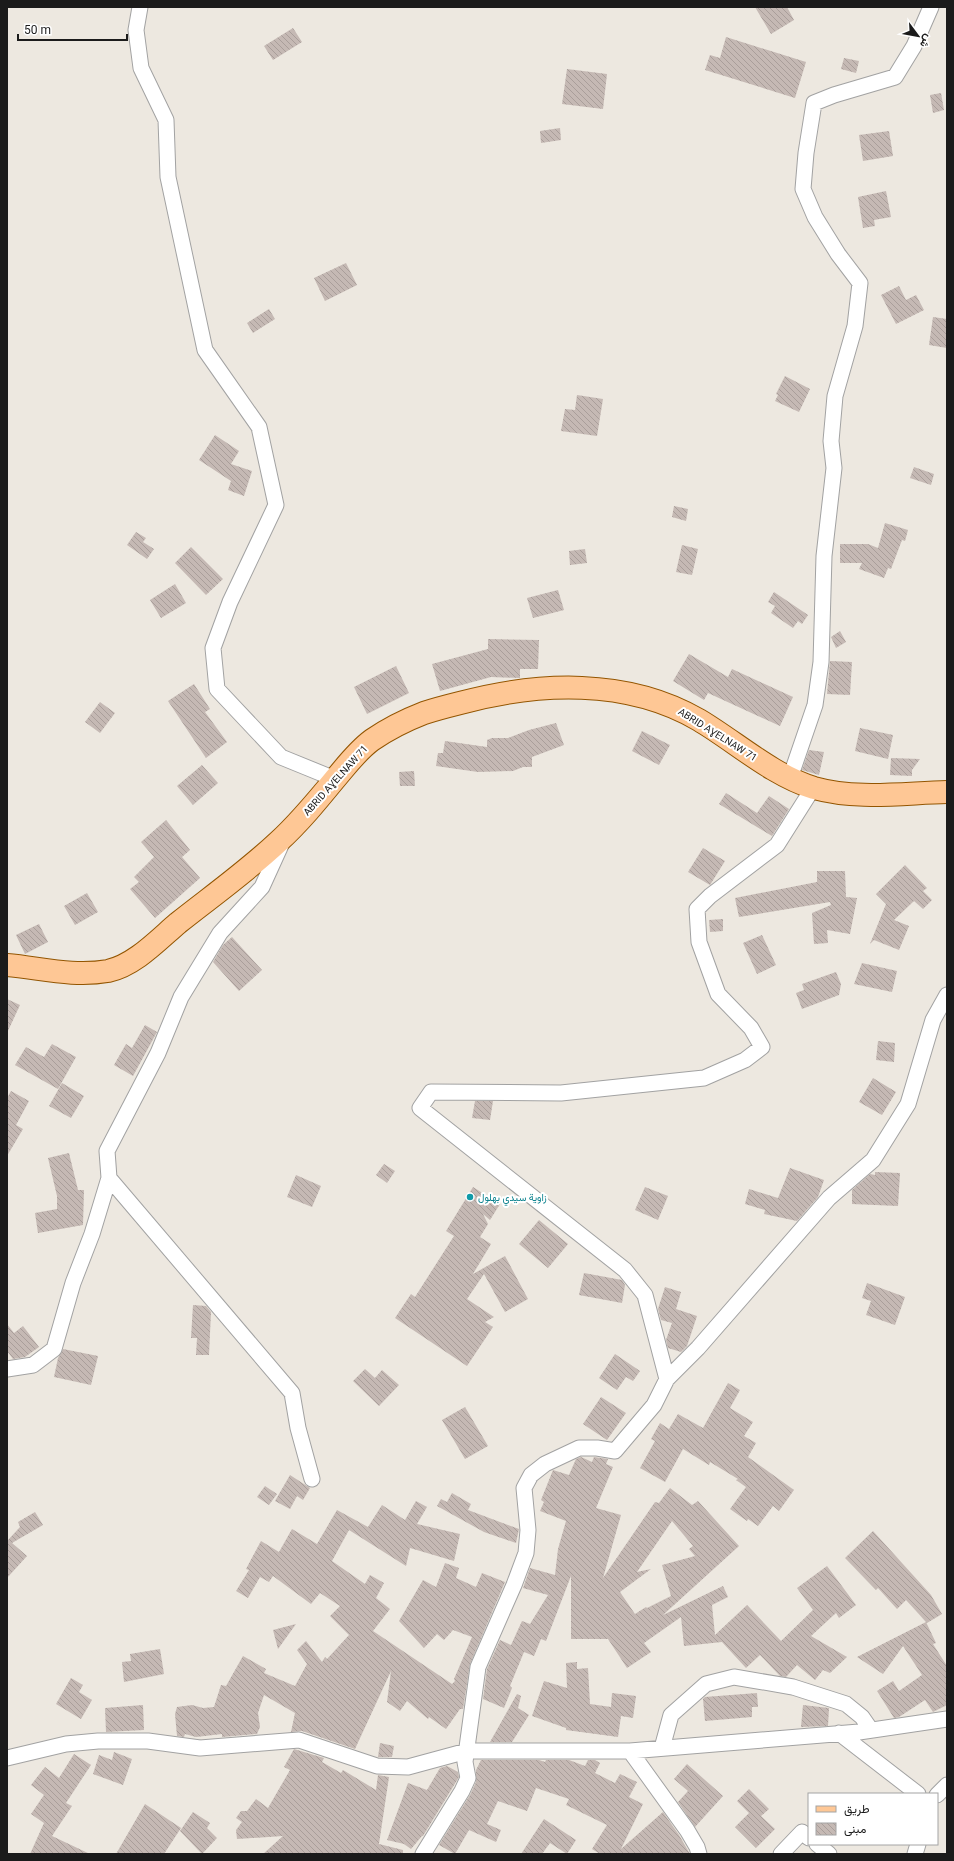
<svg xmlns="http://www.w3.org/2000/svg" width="954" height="1861" font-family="Roboto,Vazirmatn,sans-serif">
<defs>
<pattern id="building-back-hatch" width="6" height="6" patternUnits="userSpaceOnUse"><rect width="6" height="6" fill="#c5b9b4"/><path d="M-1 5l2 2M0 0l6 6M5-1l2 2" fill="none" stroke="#a99e9a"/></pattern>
</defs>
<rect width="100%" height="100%" fill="#ede8e0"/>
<path fill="url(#building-back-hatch)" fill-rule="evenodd" d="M755 7H787L794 20 771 34Z
M293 28 302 42 273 60 264 46Z
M726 37 806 62 795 98 705 70 710 55 720 58Z
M844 58 859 61 856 73 841 69Z
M567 69 607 74 603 109 562 104Z
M941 93 944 110 933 113 930 95Z
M560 128 561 140 541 143 540 131Z
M889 131 893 156 863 161 859 135Z
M886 191 891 217 874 220 875 226 863 228 858 197Z
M346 263 357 285 325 301 314 278Z
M899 286 906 300 916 295 924 310 896 324 881 295Z
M269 309 275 319 253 333 247 323Z
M933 317 947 319V348L929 345Z
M785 376 810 389 799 412 775 401 778 395 776 394Z
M577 395 603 399 597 436 561 431 565 409 575 410Z
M215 435 239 451 231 464 252 471 244 496 228 490 231 481 199 460Z
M914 467 934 474 931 485 910 478Z
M674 506 688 509 686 521 672 517Z
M885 523 908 530 905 541 902 540 891 569 888 568 884 578 859 569 862 563H840V544H868L878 548Z
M136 532 146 538 143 542 154 549 147 559 127 545Z
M682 545 698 549 692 575 676 572Z
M191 547 223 579 206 595 175 563Z
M585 549 587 563 570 565 569 551Z
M175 584 186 603 161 618 150 600Z
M558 590 564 610 533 618 527 598Z
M774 592 808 615 802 624 798 621 793 628 771 613 775 606 768 602Z
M840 631 846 642 836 648 831 637Z
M488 639 539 640 538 669H520V678L491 677 440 691 432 664 488 649Z
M689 654 728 677 732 669 793 697 780 726 708 693 704 700 673 681Z
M830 661 852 662 850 695 827 694Z
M396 666 409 693 367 714 354 687Z
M194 684 210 709 205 712 227 742 206 758 168 701Z
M100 702 115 713 100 733 85 722Z
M556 723 564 745 532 757V767H523L513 771 478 772 436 766 438 753H443L445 741 487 747V740L492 738H508L529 730Z
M860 728 893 735 888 759 855 751Z
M642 731 670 745 659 765 632 751Z
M809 750 824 752 819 775 802 770Z
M891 758 920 759 912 770V776L890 775Z
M202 765 218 783 193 805 177 786Z
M414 771 415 786H400L399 772Z
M726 793 757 813 769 796 789 809 772 836 719 804Z
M166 820 190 850 182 857 200 878 155 918 130 889 139 882 134 877 154 857 141 842Z
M703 848 725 861 710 885 688 872Z
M905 865 927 888 923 891 932 900 923 909 914 901 894 920 909 926 899 950 874 940 870 944 886 904 876 894Z
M817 871H845L846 897 857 898 850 934 827 930 828 943 814 944 812 913 831 905 830 902 739 917 735 898 817 882Z
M87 893 98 912 75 925 64 906Z
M723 919V931L710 932 709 920Z
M39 924 48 942 25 954 16 935Z
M762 935 776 965 757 974 743 943Z
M232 937 262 970 239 991 213 962 223 945Z
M862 963 897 971 892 992 854 984Z
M836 972 841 984 839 995 802 1009 796 993 804 990 802 984Z
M7 999 20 1005 7 1033Z
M145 1025 157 1032 133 1076 114 1065 126 1044 132 1048Z
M878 1041 895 1043 894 1062 876 1060Z
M52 1044 76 1057 58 1089 15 1065 26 1047 44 1057Z
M873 1078 896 1092 882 1115 859 1102Z
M62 1083 84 1096 71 1118 49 1106Z
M11 1091 29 1101 16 1125 23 1129 7 1156V1098Z
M475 1101H493L490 1120 472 1118Z
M69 1153 78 1190H84L83 1225 38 1233 35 1213 57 1209V1196L48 1158Z
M384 1164 395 1171 387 1183 376 1175Z
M790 1168 824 1180 818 1197 797 1221 764 1214 765 1210 745 1204 749 1189 778 1198Z
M875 1172 900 1173 898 1206 852 1204V1190L870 1174 875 1175Z
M296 1175 321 1186 312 1207 287 1197Z
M473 1187 500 1204 490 1220 483 1214 488 1224 480 1237 491 1244 473 1274 505 1256 528 1299 505 1312 484 1274 467 1299 494 1317 485 1322 493 1327 467 1366 395 1318 411 1294 415 1297 454 1236 446 1231Z
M645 1187 668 1196 658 1220 635 1210Z
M539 1220 568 1244 548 1268 519 1244Z
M584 1273 622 1280 625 1285 622 1303 579 1295Z
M867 1283 905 1297 895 1325 866 1315 871 1301 862 1298Z
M665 1287 681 1292 676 1309 697 1316 687 1346 681 1352 668 1348 666 1340 672 1323 661 1320 658 1309Z
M193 1305 206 1306 211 1312 209 1355H196L197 1338H191Z
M7 1324 14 1333 23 1326 39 1347 25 1357 13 1359 7 1351Z
M63 1349 98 1356 91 1385 54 1377 58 1358Z
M615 1354 640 1371 633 1381 626 1377 617 1390 599 1378Z
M365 1369 375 1378 382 1370 399 1385 379 1406 353 1381Z
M728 1383 740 1390 730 1408 753 1422 744 1436 756 1443 748 1457 794 1490 779 1511 773 1506 758 1526 748 1519 747 1521 730 1509 746 1487 736 1480 738 1479 710 1462 709 1465 683 1449 665 1482 640 1468 655 1441 651 1439 660 1423 669 1429 678 1414 703 1428Z
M601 1397 626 1413 607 1440 583 1424Z
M465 1407 488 1446 465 1459 442 1420Z
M581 1457 592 1462 594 1457 608 1459 606 1464 613 1467 596 1508 621 1515 603 1578 655 1502 659 1503 670 1488 692 1505 698 1501 739 1546 663 1615 723 1586 728 1597 712 1605 715 1635 747 1605 781 1641 813 1610 797 1588 827 1566 856 1605 839 1618 836 1613 811 1636 847 1657 830 1673 823 1670 815 1680 797 1665 786 1677 780 1676 760 1655 746 1668 722 1642 684 1646 681 1617 644 1643 651 1652 627 1668 608 1639H571V1576L546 1641 541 1639 534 1656 524 1652 510 1686 512 1688 504 1708 483 1699 487 1669 500 1640 511 1645 522 1621 530 1624 548 1595 523 1588 530 1568 555 1575 558 1549 566 1521 540 1511 544 1502 541 1500 553 1470 569 1475 576 1459ZM672 1521 693 1546 689 1549 695 1556 662 1565 671 1596 647 1608 646 1607 635 1614 620 1592 651 1569 637 1572Z
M290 1475 310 1488 303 1500 297 1496 290 1509 275 1501Z
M265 1486 277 1494 269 1505 257 1497Z
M452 1493 471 1504 468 1510 519 1529 516 1543 484 1532 437 1506 441 1499 447 1502Z
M416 1501 427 1507 417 1524 460 1534 454 1561 410 1548 406 1566 349 1530 332 1561 365 1584 370 1575 384 1583 376 1598 390 1609 373 1631 452 1684 455 1681 454 1679 472 1637 453 1630 444 1640 437 1634 424 1648 399 1621 423 1580 436 1587 445 1563 459 1568 456 1578 476 1587 482 1573 505 1582 470 1664 463 1709H460L446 1729 429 1717 428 1719 407 1701 400 1711 387 1702 391 1671 355 1749 302 1731 291 1732 295 1713 264 1695 258 1713 260 1727 257 1734 222 1737V1734L196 1737 185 1734 184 1737 177 1736 175 1714 177 1707 192 1705 203 1708 214 1707 221 1685 226 1686 243 1656 266 1669 264 1673 295 1686 307 1664 297 1650 306 1641 322 1662 325 1657 327 1659 349 1635 330 1616 340 1606 320 1593 311 1604 273 1576 269 1582 260 1577 248 1598 236 1591 249 1570 246 1569 261 1541 279 1552 292 1529 317 1544 337 1510 368 1527 382 1505 405 1520Z
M35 1512 43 1525 12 1543 27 1556 7 1578V1539L8 1540 20 1527 18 1522Z
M873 1531 931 1595 942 1614 927 1623 906 1600 897 1609 878 1588 876 1590 845 1558Z
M926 1622 936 1643 933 1644 947 1666V1705L933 1712 925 1700 899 1717 894 1718 877 1691 893 1681 899 1691 922 1675 903 1646 883 1674 857 1657Z
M296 1624 278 1649 273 1630Z
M160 1649 164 1674 124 1682 122 1662 131 1661 130 1654Z
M577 1662V1669L588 1668 590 1704 611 1707 612 1693 636 1696 633 1718 621 1716 618 1737 566 1730V1728L532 1716 544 1681 567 1688 566 1663Z
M71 1678 83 1685 79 1692 92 1700 81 1719 56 1704Z
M757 1693 758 1707H752V1717L705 1721 703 1699 705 1697Z
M517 1694 521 1696 518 1708 529 1715 512 1742H490Z
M143 1705 144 1730 106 1732 105 1708Z
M803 1705 829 1708 828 1726 801 1727Z
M380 1743 394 1746 392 1757H378Z
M294 1749 324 1758 322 1762 341 1773 343 1770 376 1790 378 1775 389 1777 379 1844 403 1850V1854H263L283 1836 237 1839 236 1830 242 1822 236 1818 241 1811H247L256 1799 268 1808 290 1770 284 1767Z
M114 1752 132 1759 123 1785 93 1774 99 1755 112 1760Z
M74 1754 91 1765 66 1803 72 1806 52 1836 90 1854H30L44 1823 31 1814 44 1795 31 1785 45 1767 59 1778Z
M481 1760H539L545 1762 546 1760H569L585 1766 588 1760H595L600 1763 595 1773 615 1783 620 1774 637 1782 629 1797 643 1804 621 1849 663 1812 679 1835 690 1854H600L592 1849 607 1825 566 1805 569 1799 536 1788 527 1811 498 1801 487 1824 501 1830 496 1842 469 1830 455 1854 439 1845 470 1795 476 1782V1770Z
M687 1764 723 1796 695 1827 678 1802 688 1791 674 1779Z
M447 1766 458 1772 459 1777 423 1836H422L411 1849 404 1844 387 1840 408 1783 427 1790 440 1768Z
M749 1789 769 1809 761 1816 775 1829 756 1848 735 1827 749 1813 737 1801Z
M145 1804 181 1828 164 1854H116Z
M193 1812 210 1823 207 1828 217 1838 202 1854 180 1831Z
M544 1819 576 1840 567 1854 550 1843 542 1854H521Z"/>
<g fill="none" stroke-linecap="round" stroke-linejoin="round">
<defs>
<path id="street" d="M140 7 136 30 141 68 166 120 168 177 205 350 259 427 276 505 230 602 213 648 217 689 281 757 335 779
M790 778 815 705 821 662 824 556 834 468 831 441 835 396 855 326 860 283 838 254 815 217 803 189 806 153 814 103 834 95 895 77 914 46 931 7
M282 843 262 887 220 933 181 997 158 1053 107 1151 109 1178 292 1393 298 1428 312 1479
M7 1369 33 1365 54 1349 73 1283 92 1234 109 1178
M667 1379 698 1348 829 1198 873 1160 908 1104 933 1020 947 995
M839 1733 918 1794
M662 1748 671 1715 706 1684 734 1677 793 1687 846 1704 862 1717 871 1730
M630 1751 687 1830 697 1847 699 1854
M7 1758 66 1744 98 1741H148L200 1748 299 1740 377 1766 408 1767 467 1751H630L859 1732 947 1719
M937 1795 947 1785
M817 1844 829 1854
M423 1854 462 1791 468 1778 465 1762 478 1667 514 1585 526 1553 528 1530 524 1488 531 1475 545 1464 579 1448H597L615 1451 654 1405 667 1379 645 1295 625 1270 420 1108 431 1092 561 1093 704 1078 745 1060 762 1047 751 1028 718 994 699 942 697 909 710 896 777 845 813 788
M781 1854 802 1832 809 1838
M915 1854 918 1844"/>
<path id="primary" d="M7 965C41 968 73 977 108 971 135 965 158 940 178 923 212 896 246 872 278 842 299 823 317 801 335 779 347 765 357 751 372 740 388 729 406 720 424 713 436 709 448 706 460 703 538 682 627 678 699 720 736 742 772 775 814 788 857 800 903 793 947 792"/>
</defs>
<use href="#street" stroke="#a2a2a2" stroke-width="17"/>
<use href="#primary" stroke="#935500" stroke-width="24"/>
<use href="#street" stroke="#fff" stroke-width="15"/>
<use href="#primary" stroke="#fec795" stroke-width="22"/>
</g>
<circle fill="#0f9aa8" stroke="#fff" stroke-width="1.5" cx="470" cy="1197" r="4"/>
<g text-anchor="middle" stroke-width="4" stroke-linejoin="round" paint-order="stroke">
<g font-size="10" fill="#1b1b1b" stroke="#fff">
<text transform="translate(718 734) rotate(32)" y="4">ABRID AƔELNAW 71</text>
<text transform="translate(335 780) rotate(-48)" y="4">ABRID AƔELNAW 71</text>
</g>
<g font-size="10" fill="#0d838f" stroke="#fff" text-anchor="start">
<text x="478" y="1201">زاوية سيدي بهلول</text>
</g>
</g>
<rect width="954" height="1861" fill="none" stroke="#1b1b1b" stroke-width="16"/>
<rect x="808" y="1793" width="130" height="52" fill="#ffffff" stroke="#a4a4a4"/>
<rect x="816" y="1806" width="20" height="6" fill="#fec795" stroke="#a4a4a4"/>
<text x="844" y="1813" font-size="12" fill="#1b1b1b">طريق</text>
<rect x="816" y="1823" width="20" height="12" fill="url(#building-back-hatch)" stroke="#a4a4a4"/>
<text x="844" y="1833" font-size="12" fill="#1b1b1b">مبنى</text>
<g transform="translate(918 36) rotate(122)" stroke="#ffffff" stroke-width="3" paint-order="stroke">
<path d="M0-3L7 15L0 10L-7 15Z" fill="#1b1b1b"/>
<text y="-6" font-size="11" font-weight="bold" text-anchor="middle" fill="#1b1b1b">ش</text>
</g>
<path d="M18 34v6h109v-6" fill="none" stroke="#1b1b1b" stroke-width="2"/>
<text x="24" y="34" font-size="12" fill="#1b1b1b" stroke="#ffffff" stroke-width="3" paint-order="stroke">50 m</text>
</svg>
